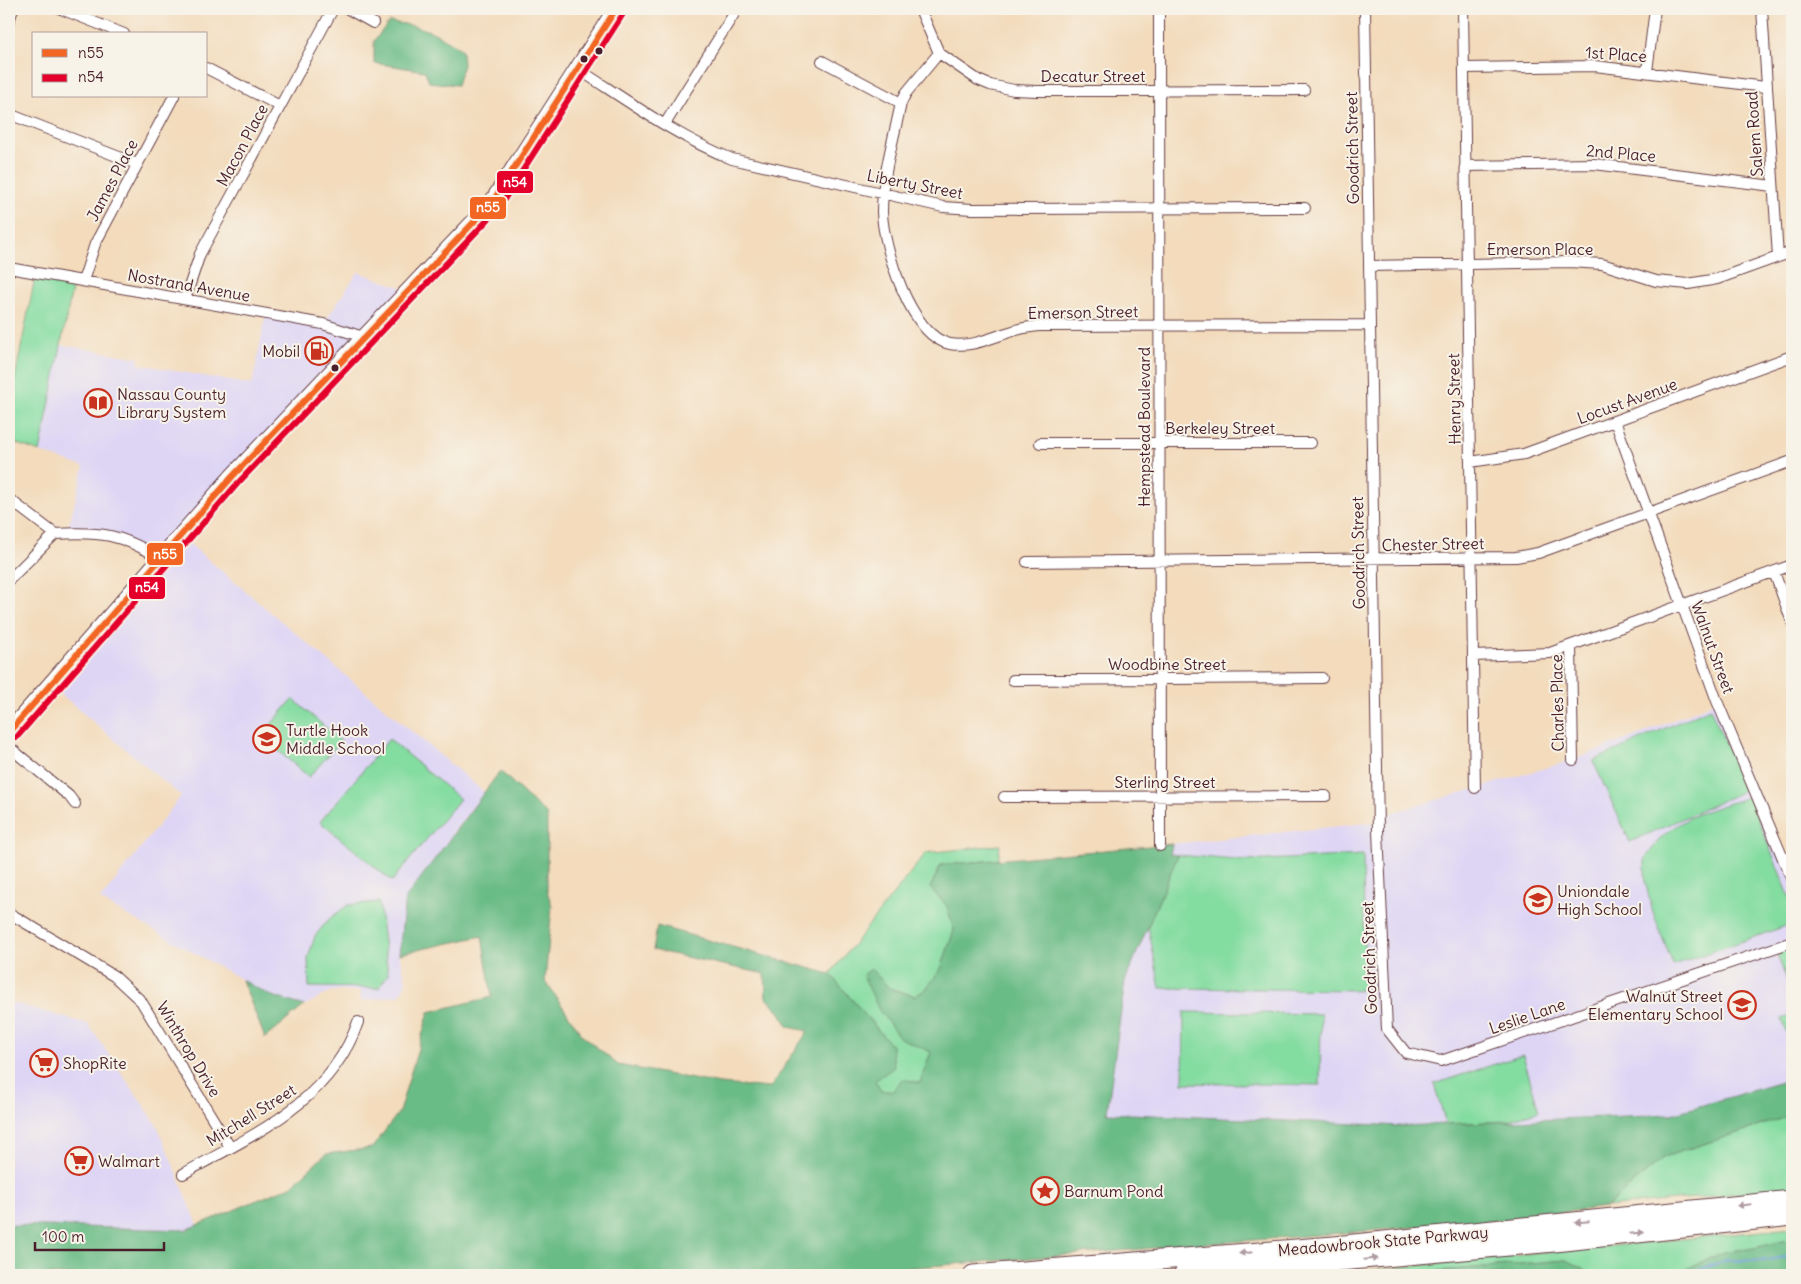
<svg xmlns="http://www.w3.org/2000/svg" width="1801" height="1284" font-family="Delius,sans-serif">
<rect width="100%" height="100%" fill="#f7f3e8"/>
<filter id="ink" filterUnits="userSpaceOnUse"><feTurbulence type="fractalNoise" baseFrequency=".02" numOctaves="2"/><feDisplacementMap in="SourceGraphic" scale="10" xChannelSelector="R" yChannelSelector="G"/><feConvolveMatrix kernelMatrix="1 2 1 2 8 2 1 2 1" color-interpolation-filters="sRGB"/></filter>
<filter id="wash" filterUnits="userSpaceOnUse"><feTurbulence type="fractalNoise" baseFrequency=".0096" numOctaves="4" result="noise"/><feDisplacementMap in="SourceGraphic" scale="20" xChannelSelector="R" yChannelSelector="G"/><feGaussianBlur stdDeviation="1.12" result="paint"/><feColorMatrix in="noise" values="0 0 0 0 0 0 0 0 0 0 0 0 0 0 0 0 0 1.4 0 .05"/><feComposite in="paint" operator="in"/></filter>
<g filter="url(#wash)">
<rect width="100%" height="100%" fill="#f3dbbc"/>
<path fill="#ded5f5" d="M358 272 408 290 180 536 484 792 452 834 399 954 406 981 400 995 361 1001V991H331L304 1006 269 995 100 900 181 796 50 685 160 558 126 540 67 533 84 467 40 452 61 345 139 358 138 364 252 385 266 314 323 324Z
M1717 701 1792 880V1079L1672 1114 1402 1126 1106 1113 1125 981 1178 855 1170 854 1172 844 1377 822 1378 817 1573 760 1641 734Z
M9 1002 88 1024 157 1125 198 1225 186 1230 9 1225Z"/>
<path fill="#83dca0" stroke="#667e66" d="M36 272 74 279 40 452 9 441V408Z
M293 699 341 741 309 777 261 736Z
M1710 708 1746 790 1630 842 1593 761Z
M389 739 460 799 392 881 320 822Z
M1749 797 1792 903V924L1673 965C1661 932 1643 897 1645 861 1646 857 1650 852 1653 848 1674 817 1715 808 1749 797Z
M1000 845 998 860 941 865 930 888 947 906 954 930 941 969 925 990 915 996 889 988 871 969 900 1037 931 1052 920 1083 893 1091H881L875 1081 892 1046 830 974 926 853Z
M1178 855 1247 861 1363 855 1365 990 1160 988 1148 926Z
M379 902 388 974 379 988 309 987 308 958 315 936 329 919 348 905Z
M1792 942V976L1786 979 1775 948Z
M1184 1012 1321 1014 1320 1085 1183 1083Z
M1792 1015V1051L1782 1019Z
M1523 1055 1539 1111 1507 1121 1446 1124 1434 1084Z
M1792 1115V1188L1606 1207 1664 1157Z
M1792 1228V1239L1750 1249 1726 1251 1673 1275H1593L1566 1260 1393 1275H1321Z"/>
<path fill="#6abc86" stroke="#5a6e58" d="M389 22C420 25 437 32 462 50L463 65 457 85 429 82 425 71 374 63V41Z
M500 771 547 815V891L552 906 545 981 583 1036 618 1065 720 1084 770 1088 808 1031 789 1027 778 1010 766 997 765 974 653 950 657 926 830 974 892 1046 894 1067 875 1081 881 1091H893L902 1079 920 1083 931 1052 900 1038 879 1010 863 975 871 969 889 988 915 996 925 990 941 969 954 930 947 906 930 888 941 865 1172 844 1170 854 1178 855 1125 981 1107 1113 1402 1126 1672 1114 1792 1079V1115L1664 1157 1606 1207 1491 1221 818 1275H9V1225L186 1230 291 1186 326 1154 372 1148 399 1112 429 1012 492 997 482 936 399 954 405 899Z
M242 980 269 995 304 1006 265 1038Z
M1792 1239V1275H1673L1726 1251 1750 1249Z
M1566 1260 1593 1275H1393Z"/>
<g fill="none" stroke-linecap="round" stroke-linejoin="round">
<path stroke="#6c9cd5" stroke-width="2.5" d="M1686 1275 1726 1260 1761 1261 1792 1256"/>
</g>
</g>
<g filter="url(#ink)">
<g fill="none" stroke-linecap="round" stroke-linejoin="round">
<defs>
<path id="minor" d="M61 9 124 34
M348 9 373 23
M920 9 939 53 978 80 990 85 1014 90 1037 91 1304 90
M1159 9 1160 846
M1365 9 1378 831 1387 1029 1406 1053 1441 1061 1792 942
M1463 9 1475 788
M1762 9 1778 257
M9 21 13 9
M939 53 906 93 901 103C894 138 882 176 882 212 883 247 911 337 950 344 972 348 992 337 1013 331 1021 328 1031 327 1039 326L1370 325
M822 61 901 103
M206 68 280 106
M1464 68 1595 66 1765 87
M578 69C628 101 677 137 732 159L943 207 972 209 1305 208
M1647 71 1655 9
M9 114 137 164
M665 124 737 9
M1465 166 1594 164 1773 186
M1369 266 1569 262 1602 264 1656 281 1688 284 1717 279 1792 252
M9 268 323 324 363 337
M83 281 95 244 174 96
M185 299 200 254 333 9
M1615 421 1717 701 1792 880
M1040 443H1311
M1470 462 1524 454 1792 356
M9 499 55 534C100 531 121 534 160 558
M1027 562 1516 557 1538 553 1792 461
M1774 572 1792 622
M9 580 55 534
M1571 646 1573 760
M1473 656 1550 653 1792 565
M1013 680 1322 678
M9 747 69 796 75 804
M1004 797 1326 796
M9 913 114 976 141 1001 230 1147
M183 1174C252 1135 330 1103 358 1022"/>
<path id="primary" d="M9 732 232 477 491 204 616 9"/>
<path id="motorway" d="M973 1275 1334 1246 1792 1200
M1183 1275 1565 1241 1792 1216"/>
</defs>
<use href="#minor" stroke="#633b41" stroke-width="12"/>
<use href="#primary" stroke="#633b41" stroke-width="18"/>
<use href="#motorway" stroke="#633b41" stroke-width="21"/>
<use href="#minor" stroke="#fff" stroke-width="10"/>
<use href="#primary" stroke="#fff" stroke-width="16"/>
<use href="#motorway" stroke="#fff" stroke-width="19"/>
<defs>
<path id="bus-1" d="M9 732 232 477 491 204 616 9"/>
<path id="bus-2" d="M16 738 238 483 498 209 623 14"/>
</defs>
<use href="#bus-1" stroke="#f7f3e8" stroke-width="10"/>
<use href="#bus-2" stroke="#f7f3e8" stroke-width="10"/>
<use href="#bus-1" stroke="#f26522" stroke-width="6"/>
<use href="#bus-2" stroke="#e4002b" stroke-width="6"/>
</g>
<defs><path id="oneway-solid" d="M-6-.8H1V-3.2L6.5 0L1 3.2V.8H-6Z" transform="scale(1.25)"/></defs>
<g fill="#ae9aa0">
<use href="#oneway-solid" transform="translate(1744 1205) rotate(174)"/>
<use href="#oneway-solid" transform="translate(1582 1222) rotate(175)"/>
<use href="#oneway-solid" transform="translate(1637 1233) rotate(-6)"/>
<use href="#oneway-solid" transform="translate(1246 1253) rotate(175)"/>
<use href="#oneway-solid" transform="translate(1371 1259) rotate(-5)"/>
</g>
</g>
<defs>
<symbol id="fuel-ring" viewBox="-11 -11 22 22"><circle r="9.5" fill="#f7f3e8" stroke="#c8321e" stroke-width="1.5"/><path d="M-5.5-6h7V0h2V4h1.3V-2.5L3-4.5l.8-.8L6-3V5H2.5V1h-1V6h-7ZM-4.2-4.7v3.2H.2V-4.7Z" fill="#c8321e"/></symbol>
<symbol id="library-ring" viewBox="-11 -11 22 22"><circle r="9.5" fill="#f7f3e8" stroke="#c8321e" stroke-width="1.5"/><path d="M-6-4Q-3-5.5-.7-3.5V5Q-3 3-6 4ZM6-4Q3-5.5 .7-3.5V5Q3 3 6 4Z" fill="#c8321e"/></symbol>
<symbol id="school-ring" viewBox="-11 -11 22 22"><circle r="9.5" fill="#f7f3e8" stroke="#c8321e" stroke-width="1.5"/><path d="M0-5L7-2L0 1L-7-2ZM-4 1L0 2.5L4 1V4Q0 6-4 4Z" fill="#c8321e"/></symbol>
<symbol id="supermarket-ring" viewBox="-11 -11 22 22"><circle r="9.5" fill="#f7f3e8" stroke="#c8321e" stroke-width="1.5"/><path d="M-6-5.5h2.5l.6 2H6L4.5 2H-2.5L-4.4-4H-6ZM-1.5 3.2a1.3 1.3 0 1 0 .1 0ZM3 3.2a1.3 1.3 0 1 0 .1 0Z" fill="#c8321e"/></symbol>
<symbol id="sight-ring" viewBox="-11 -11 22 22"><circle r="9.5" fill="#f7f3e8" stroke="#c8321e" stroke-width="1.5"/><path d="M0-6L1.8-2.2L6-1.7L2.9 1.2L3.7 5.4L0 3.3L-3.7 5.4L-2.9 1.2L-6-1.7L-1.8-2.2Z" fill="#c8321e"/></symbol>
</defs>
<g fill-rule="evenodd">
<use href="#fuel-ring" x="303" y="335" width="32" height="32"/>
<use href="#library-ring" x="82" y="387" width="32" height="32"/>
<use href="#school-ring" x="251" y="723" width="32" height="32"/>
<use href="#school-ring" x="1522" y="884" width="32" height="32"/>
<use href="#school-ring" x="1726" y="989" width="32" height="32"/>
<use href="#supermarket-ring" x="28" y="1047" width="32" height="32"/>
<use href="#supermarket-ring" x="63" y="1145" width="32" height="32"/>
<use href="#sight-ring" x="1029" y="1175" width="32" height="32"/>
</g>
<g fill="#4a1f2b" stroke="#f7f3e8" stroke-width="2">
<circle cx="599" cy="51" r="4.5"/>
<circle cx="584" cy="59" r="4.5"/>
<circle cx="335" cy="368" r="4.5"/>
</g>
<g text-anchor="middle" stroke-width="4" stroke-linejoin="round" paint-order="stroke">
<g font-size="16" fill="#4a1f2b" stroke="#f7f3e8">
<text transform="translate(1616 54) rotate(4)" y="6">1st Place</text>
<text x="1093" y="82">Decatur Street</text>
<text transform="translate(1754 134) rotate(-94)" y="6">Salem Road</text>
<text transform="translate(242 145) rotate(-62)" y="6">Macon Place</text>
<text transform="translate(1352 148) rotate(-91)" y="6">Goodrich Street</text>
<text transform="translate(1621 153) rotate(5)" y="6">2nd Place</text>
<text transform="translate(112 180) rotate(-62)" y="6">James Place</text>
<text transform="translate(915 184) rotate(11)" y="6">Liberty Street</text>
<text x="1540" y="255">Emerson Place</text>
<text transform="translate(189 285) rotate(10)" y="6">Nostrand Avenue</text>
<text transform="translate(1083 312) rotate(-1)" y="6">Emerson Street</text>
<text transform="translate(1454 399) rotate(-91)" y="6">Henry Street</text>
<text transform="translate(1627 401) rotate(-20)" y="6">Locust Avenue</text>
<text transform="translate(1144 427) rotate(-90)" y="6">Hempstead Boulevard</text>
<text x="1220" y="434">Berkeley Street</text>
<text transform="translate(1433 544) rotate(-1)" y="6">Chester Street</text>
<text transform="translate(1358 553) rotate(-91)" y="6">Goodrich Street</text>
<text transform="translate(1713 647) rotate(70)" y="6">Walnut Street</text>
<text x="1167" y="670">Woodbine Street</text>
<text transform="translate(1557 703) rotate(-91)" y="6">Charles Place</text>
<text x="1165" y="788">Sterling Street</text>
<text transform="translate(1369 958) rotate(-92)" y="6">Goodrich Street</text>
<text transform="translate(1527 1016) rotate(-19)" y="6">Leslie Lane</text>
<text transform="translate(189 1049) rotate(59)" y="6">Winthrop Drive</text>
<text transform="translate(251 1115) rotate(-32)" y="6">Mitchell Street</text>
<text transform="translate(1383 1241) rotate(-5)" y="6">Meadowbrook State Parkway</text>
</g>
<g font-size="16" fill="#4a1f2b" stroke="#f7f3e8" text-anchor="start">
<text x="300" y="357" text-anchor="end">Mobil</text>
<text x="117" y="400">Nassau County<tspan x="117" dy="18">Library System</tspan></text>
<text x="286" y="736">Turtle Hook<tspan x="286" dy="18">Middle School</tspan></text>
<text x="1557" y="897">Uniondale<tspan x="1557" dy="18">High School</tspan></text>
<text x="1723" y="1002" text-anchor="end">Walnut Street<tspan x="1723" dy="18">Elementary School</tspan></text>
<text x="63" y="1069">ShopRite</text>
<text x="98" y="1167">Walmart</text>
<text x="1064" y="1197">Barnum Pond</text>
</g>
</g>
<g stroke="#f7f3e8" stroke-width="2">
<rect x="496" y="170" width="38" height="24" rx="5" fill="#e4002b"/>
<rect x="469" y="196" width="38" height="24" rx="5" fill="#f26522"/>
<rect x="146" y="542" width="38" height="24" rx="5" fill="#f26522"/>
<rect x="128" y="576" width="38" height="24" rx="5" fill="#e4002b"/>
</g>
<g font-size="14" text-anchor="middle" font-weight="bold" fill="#fff">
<text x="515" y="187">n54</text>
<text x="488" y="212">n55</text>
<text x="165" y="559">n55</text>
<text x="147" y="592">n54</text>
</g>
<rect width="1801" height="1284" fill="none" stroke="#f7f3e8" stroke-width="30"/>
<rect x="32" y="32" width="175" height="65" fill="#f7f3e8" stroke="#b29e9c"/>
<rect x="42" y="49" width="25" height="8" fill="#f26522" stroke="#b29e9c"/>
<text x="78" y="58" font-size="15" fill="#4a1f2b">n55</text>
<rect x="42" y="74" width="25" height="8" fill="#e4002b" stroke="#b29e9c"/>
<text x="78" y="82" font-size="15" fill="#4a1f2b">n54</text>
<path d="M35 1242v8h129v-8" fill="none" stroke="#4a1f2b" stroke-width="2.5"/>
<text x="42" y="1242" font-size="15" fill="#4a1f2b" stroke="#f7f3e8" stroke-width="4" paint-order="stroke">100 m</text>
</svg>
